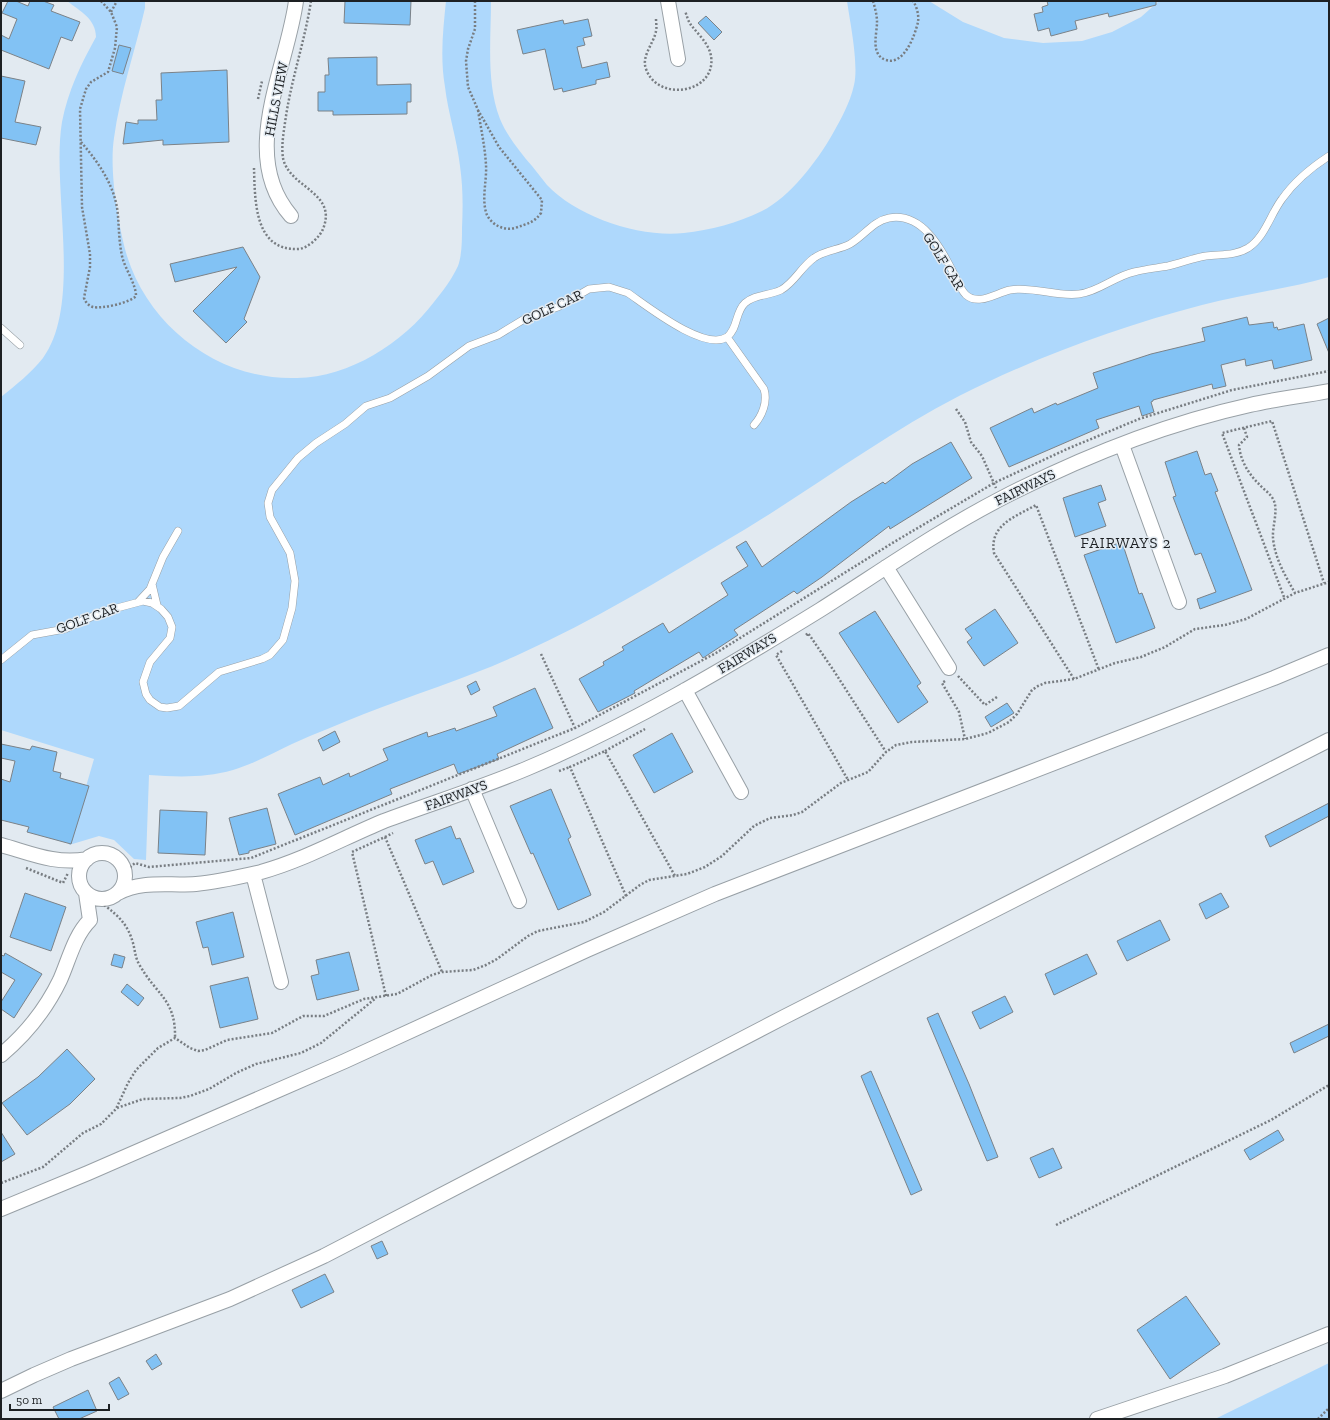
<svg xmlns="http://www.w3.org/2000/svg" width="1330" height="1420" font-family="'Zilla Slab',serif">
<rect width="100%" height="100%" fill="#e2eaf1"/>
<path fill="#aed8fc" d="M67 1H145V8C135 51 120 94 114 138 109 170 118 225 127 256 150 329 221 381 297 378 350 377 403 343 434 302 443 291 452 279 458 266 462 255 462 240 462 228 463 207 463 187 460 166 457 139 448 113 445 87 440 58 443 30 446 1H491C491 39 486 83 500 119 507 136 520 152 532 166 537 172 542 179 547 185 577 217 640 238 684 233 710 230 738 223 762 211 790 197 817 161 832 135 841 119 850 103 854 85 859 65 850 22 847 1H929L963 22 1004 38 1043 43 1082 41 1112 32 1141 17 1159 1H1329V277C1287 289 1244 294 1202 305 1118 327 1036 357 959 396 878 438 806 494 727 540 660 580 593 621 522 653 471 677 417 693 364 714 340 724 316 733 292 744 273 753 253 764 233 770 205 778 177 777 149 775L146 860 134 859 114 840 99 836 69 845 94 759 1 730V397C16 385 31 373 43 358 83 303 51 188 62 122 68 91 81 64 96 37 96 19 80 11 67 1Z
M1329 1363V1419L1217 1418Z"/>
<path fill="#82c2f4" stroke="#7b8288" d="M8 1H16L28 6 30 1H43L54 5 51 11 80 22 72 41 61 37 49 69 1 50V35L9 39 17 19 2 13Z
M345 1H411L410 25 344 23Z
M1047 1H1156V5L1109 17 1108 13 1075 21 1077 29 1051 36 1049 28 1038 31 1034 14 1043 12 1042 7 1048 5Z
M706 16 722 32 714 40 698 23Z
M588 19 592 36 583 38 585 45 577 47 582 68 607 62 610 77 596 80V84L563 92 562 88 554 90 545 49 523 54 517 30 563 20 564 24Z
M119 45 131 48 123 74 112 71Z
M377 57V85L411 84V102H407V114L333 115V111H318V92H325V75H329L328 58Z
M227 70 229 142 163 145V140L123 144 126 122 138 124V120H157L156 100H162L161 73Z
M1 76 25 81 15 122 41 127 36 145 1 138Z
M243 247 260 277 244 319 247 322 226 343 193 311 237 267 175 282 170 264Z
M1247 317 1249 325 1273 322 1274 328 1277 327 1278 330 1304 324 1312 360 1274 369 1272 360 1246 366 1245 359 1221 365 1226 386 1213 389 1212 384 1153 400V401L1151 402 1154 412 1142 416 1139 406 1096 420 1099 428 1009 467 990 428 1032 408 1034 413 1056 403 1057 405 1098 388 1093 373 1151 354 1205 341 1202 328Z
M1329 318V353L1317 324Z
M951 442 972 478 890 529 889 526 822 577 797 594 794 591 734 630 738 635 703 658 699 652 634 691 635 693 598 712 579 679 604 665 603 662 624 650 622 647 663 623 669 633 728 595 721 583 748 566 736 547 746 541 762 567 851 502 883 482 885 484 912 464Z
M1197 451 1205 475 1211 473 1218 491 1215 492 1252 590 1200 609 1197 599 1216 592 1201 553 1195 555 1173 497 1176 496 1165 462Z
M1101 485 1106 500 1098 503 1106 526 1075 537 1063 498Z
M1122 542 1139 594 1142 593 1155 628 1116 643 1084 555Z
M995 609 1018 643 984 666 967 642 972 638 965 629Z
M875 611 921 683 917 686 928 702 898 723 839 633Z
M476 681 480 690 471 695 467 686Z
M535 688 553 728 497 754 499 759 458 774 454 764 390 789 392 794 295 835 278 794 320 777 323 785 349 773 350 777 388 760 383 749 427 732 428 737 455 728 456 731 497 716 493 707Z
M1007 703 1014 713 991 727 985 717Z
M335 731 340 742 323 751 318 740Z
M672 733 693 772 654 793 633 755Z
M1 744 30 750 32 746 57 752 53 771 61 773 60 778 89 786 71 844 27 832 29 827 1 820V779L10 782 15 761 1 758Z
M551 789 571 837 568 839 591 895 558 910 533 853 531 854 510 806Z
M1329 803V816L1270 847 1265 836Z
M267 808 276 844 249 851V853L239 855 229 818Z
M160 810 207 812 205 855 158 853Z
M451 826 456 839 460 838 474 872 443 885 433 861 425 864 415 840Z
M25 893 66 907 51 951 10 937Z
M1221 893 1229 907 1206 919 1199 904Z
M233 912 244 957 212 965 208 947 203 948 196 922Z
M1160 920 1170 940 1127 961 1117 941Z
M349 952 359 990 317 1000 311 976 319 974 316 960Z
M5 953 42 974 14 1018 1 1009V1002L15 980 1 972V955L4 956Z
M114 954 125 957 122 968 111 965Z
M1087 954 1097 974 1054 995 1045 974Z
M248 977 258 1019 220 1028 210 986Z
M127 984 144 998 138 1006 121 992Z
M1005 996 1013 1012 980 1029 972 1012Z
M938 1013 969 1084 998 1157 987 1161 927 1018Z
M1329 1024V1036L1294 1053 1290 1043Z
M67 1049 95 1079 70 1104 27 1135 2 1103 38 1077Z
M871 1071 922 1190 911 1195 861 1076Z
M1278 1130 1284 1140 1250 1160 1244 1150Z
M1 1132 15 1154 1 1162Z
M1053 1148 1062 1168 1039 1178 1030 1158Z
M382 1241 388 1254 377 1259 371 1246Z
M325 1274 334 1292 301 1308 292 1290Z
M1186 1296 1220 1344 1170 1379 1137 1330Z
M156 1354 162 1364 152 1370 146 1361Z
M119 1377 129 1394 118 1400 109 1383Z
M88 1390 97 1411 79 1419H59L53 1407Z"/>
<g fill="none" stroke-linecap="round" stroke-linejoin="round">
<defs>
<path id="lane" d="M1 328 20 345
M727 337 764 389C768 402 762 416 754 425
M152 584 157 605
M138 602 150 589 163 557 178 531
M1 660 32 635 65 629 102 612 143 601 152 603 161 609 168 617 172 627 170 638 150 662 143 682 146 694 150 700 160 707 167 708 179 706 219 672 262 659 270 655 283 640 292 608 295 581 290 553 270 517 268 503 272 490 298 458 316 443 345 424 366 406 390 398 428 376 469 346 498 335 526 318 558 307 589 289 609 287 628 293C647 306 705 352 727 337 738 329 735 312 745 303 755 294 769 296 781 290 795 282 801 267 814 258 825 250 839 250 850 244 864 236 873 221 889 218 922 212 941 248 953 272 957 280 960 289 966 295 979 306 996 293 1010 290 1033 286 1056 297 1079 294 1098 292 1115 276 1134 272 1146 269 1157 268 1168 266 1181 263 1193 258 1206 256 1220 254 1235 256 1248 248 1265 237 1270 215 1282 199 1294 182 1312 167 1329 156"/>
<path id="street" d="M668 1 678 59
M291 216C238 155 287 69 296 1
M1122 445 1179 602
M886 567 949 668
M685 690 741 792
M472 789 519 901
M1 845C30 853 56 865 87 859
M79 876a23 23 0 1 1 46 0a23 23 0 1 1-46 0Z
M253 874 281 982
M118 893C143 880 168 886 196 884 218 882 239 877 261 872 304 860 343 838 384 821 432 803 481 788 528 768 630 725 726 668 820 610 880 572 938 531 1002 498 1080 458 1164 424 1250 405 1276 399 1303 396 1329 391
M1 1055C25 1035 46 1009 60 980 69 960 74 936 90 920L86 893
M1 1209 88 1173 345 1061 587 950 715 894 1274 678 1329 655
M1 1391 34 1375 71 1359 230 1299 324 1256 784 1017 1329 740
M1097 1419 1225 1376 1329 1334"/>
</defs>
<use href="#lane" stroke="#98a0a6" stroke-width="8"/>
<use href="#street" stroke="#98a0a6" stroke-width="16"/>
<path stroke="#787d82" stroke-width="2.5" stroke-dasharray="2 2" stroke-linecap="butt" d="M475 1V29L468 49 466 61 468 87 478 110 499 147 542 200 541 213C534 223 526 224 515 228 504 231 492 225 487 215 481 200 487 181 486 165 485 147 481 129 478 110
M873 1C875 8 877 15 877 22 877 34 870 55 886 60 904 66 915 35 918 22 919 15 917 7 913 1
M111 12 117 1
M656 19C656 23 657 27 656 31 654 43 641 56 646 69 658 103 717 93 711 56 709 44 698 34 691 25 688 21 687 16 685 11
M258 99 262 81
M81 142C99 163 116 187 118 216 119 229 119 242 122 256 125 269 136 284 136 296 130 303 101 309 93 307 88 305 86 303 84 298L90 267V254L82 207 80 109 86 89 91 82 108 72 115 48 117 27 111 12 101 1
M254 168C255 200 254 251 298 249 307 249 320 237 323 229 338 192 289 188 283 158 281 145 284 130 286 116 292 77 305 40 311 1
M956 409 965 422 971 442 982 456 996 488
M1244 428 1247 437 1239 445C1240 460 1249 475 1260 485 1264 490 1270 493 1273 499 1279 509 1272 527 1273 538 1275 559 1285 575 1295 593
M1284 597 1222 433 1272 421 1324 583
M806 635 808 633 834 671 886 752
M782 651 776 655 848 780
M541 654 575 728
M958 676 985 705 997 697
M1074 679 994 553C989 525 1015 517 1036 505L1099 670
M945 681 942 683 959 712 965 739
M605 751 645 729
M559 771 570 767
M385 837 393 833
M26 868 63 883 68 873
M127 870 135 863 149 867 251 858 575 728 716 653 894 542 994 483 1067 449 1139 419 1232 390 1329 371
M626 896 570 767 605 751 675 876
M104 905C119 916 128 925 133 943 135 950 135 957 139 964 156 995 176 999 175 1038
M386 996 352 852 385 837 442 972
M117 1108 143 1099 180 1098 190 1096 209 1089 236 1073 256 1064 301 1053 321 1043 376 998
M1 1183 43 1167 83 1133 101 1124 116 1109 128 1083 136 1070 158 1048 175 1038 190 1048 198 1051 205 1050 227 1040 272 1033 303 1016H324L364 999 397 994 432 975 442 972 473 970 486 965 497 959 528 936 538 931 584 922 604 912 640 885 649 880 687 874 705 867 722 856 754 826 770 818 793 815 802 812 841 783 868 772 886 752 896 745 912 742 965 739 988 733 1009 722 1017 714 1032 690 1038 686 1045 683 1074 679 1115 663 1141 657 1165 647 1195 629 1225 625 1246 619 1295 593 1329 582
M1056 1225 1271 1120 1329 1085
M1318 1419 1329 1408"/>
<use href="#lane" stroke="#fff" stroke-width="7"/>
<use href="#street" stroke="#fff" stroke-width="14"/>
</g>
<g text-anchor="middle" stroke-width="3" stroke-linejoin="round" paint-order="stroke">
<g font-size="14" fill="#1d2023" stroke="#e2eaf1">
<text transform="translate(276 99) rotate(-79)" y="5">HILLS VIEW</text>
<text transform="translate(944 261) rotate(58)" y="5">GOLF CAR</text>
<text transform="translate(552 307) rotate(-25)" y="5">GOLF CAR</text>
<text transform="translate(1025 487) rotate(-26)" y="5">FAIRWAYS</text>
<text transform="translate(87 618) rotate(-20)" y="5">GOLF CAR</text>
<text transform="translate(747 653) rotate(-31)" y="5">FAIRWAYS</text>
<text transform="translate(456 795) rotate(-20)" y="5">FAIRWAYS</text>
</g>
<g font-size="15" letter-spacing="1" fill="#1d2023" stroke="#e2eaf1">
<text x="1126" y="548">FAIRWAYS 2</text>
</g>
</g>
<rect width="1330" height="1420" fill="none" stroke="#1d2023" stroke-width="4"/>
<path d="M10 1404v6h99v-6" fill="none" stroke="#1d2023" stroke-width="2"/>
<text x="16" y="1404" font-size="12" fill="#1d2023" stroke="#e2eaf1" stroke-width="3" paint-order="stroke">50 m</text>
</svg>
